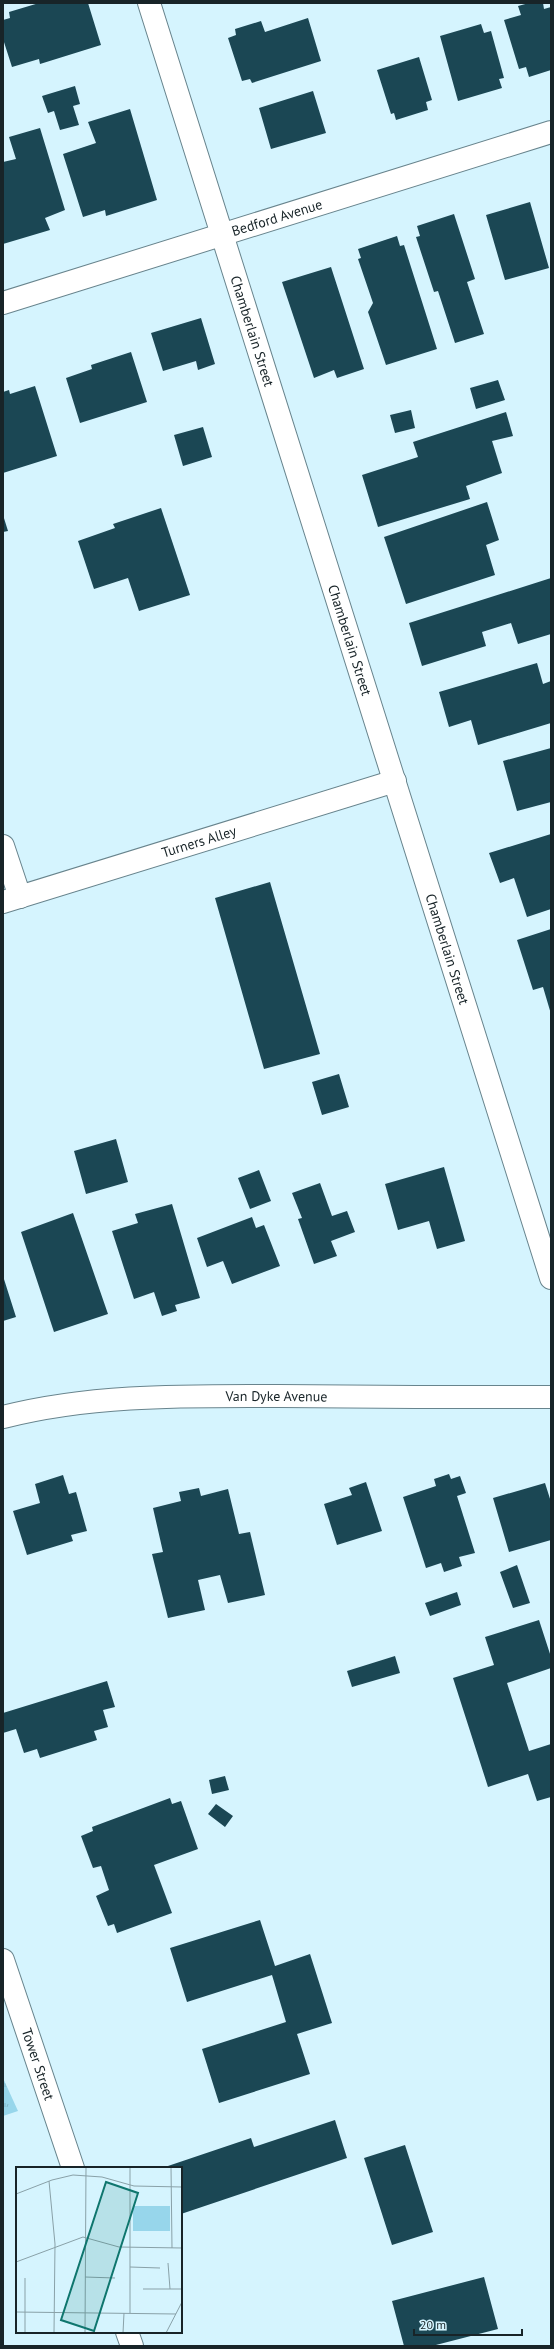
<svg xmlns="http://www.w3.org/2000/svg" width="554" height="2349" font-family="'PT Sans',sans-serif">
<defs>
<pattern id="park-tufts" width="24" height="20" patternUnits="userSpaceOnUse"><rect width="24" height="20" fill="#97d6eb"/><path d="M3 7l-1-3M5 7V3M7 7l1-3M15 17l-1-3M17 17v-4M19 17l1-3" fill="none" stroke="#81b8ca"/></pattern>
</defs>
<rect width="100%" height="100%" fill="#d5f4fe"/>
<path fill="url(#park-tufts)" d="M3 2078 18 2111 3 2116Z"/>
<path fill="#1b4754" d="M39 3H88L101 45 40 64 39 59 12 67 3 39V20L10 18 9 12Z
M529 3H543L544 9 551 7V70L529 77 526 67 519 69 504 20 521 15 518 6Z
M308 18 321 61 252 83 250 79 242 81 228 38 236 35 235 29 261 21 265 32Z
M481 24 484 33 491 31 504 78 499 79 502 88 458 101 440 36Z
M419 57 432 100 426 102 428 110 396 120 394 113 391 114 377 70Z
M75 86 80 104 73 106 79 125 60 130 54 111 48 113 42 96Z
M313 91 326 133 271 149 259 108Z
M130 109 157 200 106 216 105 210 83 217 63 154 96 143 88 122Z
M40 128 65 210 45 218 50 230 3 244V162L16 159 9 137Z
M530 202 549 268 505 280 486 215Z
M454 214 475 279 467 282 484 334 455 343 438 291 434 292 416 237 420 236 417 226Z
M397 236 400 246 404 245 437 349 386 365 368 312 373 303 358 259 361 258 358 249Z
M331 267 364 369 337 378 334 370 314 378 282 282Z
M201 318 215 364 198 370 196 361 163 371 151 333Z
M131 352 147 402 80 423 66 378 92 369 91 365Z
M498 380 505 400 476 409 470 388Z
M35 386 57 456 3 473V392L9 390 10 394Z
M411 410 415 428 395 433 390 415Z
M506 412 513 436 492 441 502 473 466 486 470 499 378 527 362 475 418 457 413 442Z
M203 427 212 457 183 466 174 435Z
M487 502 499 540 486 545 495 575 406 604 384 537Z
M161 508 190 595 139 611 128 578 94 589 78 541 115 528 113 524Z
M3 515 8 531 3 532Z
M551 578V634L518 644 511 623 482 632 486 646 422 666 409 623Z
M537 663 543 684 551 681V723L478 745 471 720 449 727 439 692Z
M551 748V802L517 811 503 761Z
M551 834V909L527 917 514 878 500 883 489 853Z
M270 882 320 1054 264 1069 215 898Z
M551 929V1014L543 987 533 990 517 940Z
M339 1074 349 1107 322 1115 312 1082Z
M116 1139 128 1182 86 1194 74 1151Z
M444 1167 465 1241 437 1249 429 1221 398 1230 385 1184Z
M259 1170 271 1201 250 1209 238 1178Z
M320 1183 332 1216 347 1211 355 1232 331 1241 337 1256 314 1264 298 1219 302 1218 292 1193Z
M172 1204 200 1298 175 1305 177 1311 162 1316 154 1292 134 1299 112 1231 138 1223 135 1214Z
M73 1213 108 1314 54 1332 21 1232Z
M252 1217 256 1228 264 1225 280 1266 232 1284 223 1261 207 1267 197 1238Z
M3 1276 16 1317 3 1321Z
M449 1474 451 1479 460 1476 466 1493 457 1496 475 1553 459 1557 462 1566 444 1572 441 1563 426 1568 403 1497 436 1486 434 1479Z
M63 1475 69 1494 76 1492 87 1531 71 1535 73 1541 27 1555 13 1511 40 1503 35 1484Z
M366 1482 382 1531 337 1545 324 1504 352 1495 349 1488Z
M545 1483 551 1502V1540L509 1552 493 1498Z
M199 1488 201 1496 228 1489 239 1534 250 1532 265 1595 228 1603 220 1575 198 1580 205 1610 168 1618 152 1554 163 1552 153 1508 181 1501 179 1492Z
M517 1565 530 1603 513 1608 500 1572Z
M457 1592 461 1605 430 1616 425 1603Z
M539 1620 551 1657V1668L507 1683 529 1751 551 1744V1797L537 1801 528 1774 488 1787 453 1678 494 1665 485 1637Z
M395 1656 400 1673 352 1687 347 1671Z
M107 1681 115 1707 103 1710 108 1727 94 1731 97 1740 40 1758 37 1749 24 1753 16 1729 3 1733V1713Z
M225 1776 229 1790 212 1794 209 1780Z
M170 1798 172 1804 181 1801 198 1849 154 1865 172 1913 117 1933 114 1924 108 1926 96 1896 109 1890 101 1866 93 1868 81 1836 93 1831 92 1827Z
M216 1804 233 1816 225 1827 208 1814Z
M260 1920 275 1966 310 1954 332 2023 297 2034 310 2074 219 2103 202 2049 286 2022 272 1975 187 2002 170 1948Z
M335 2120 347 2158 181 2214V2168H162L251 2138 254 2147Z
M405 2145 433 2232 392 2245 364 2158Z
M484 2277 498 2329 432 2346H404L392 2301Z"/>
<g fill="none" stroke-linecap="round" stroke-linejoin="round">
<defs>
<g id="minor">
<path id="s1" d="M149 3 551 1278"/>
<path id="s2" d="M3 303 551 132"/>
<path d="M3 846 20 897"/>
<path id="s3" d="M3 902 395 781"/>
<path id="s4" d="M3 1417C93 1394 187 1396 279 1396 370 1397 460 1397 551 1397"/>
<path id="s5" d="M3 1960 73 2168"/>
<path d="M127 2332 132 2346"/>
</g>
</defs>
<use href="#minor" stroke="#68848d" stroke-width="24"/>
<use href="#minor" stroke="#fff" stroke-width="22"/>
</g>
<g text-anchor="middle" stroke-width="4" stroke-linejoin="round" paint-order="stroke">
<g font-size="14" fill="#182428" stroke="#d5f4fe">
<text dy="5" stroke="none"><textPath href="#s2" startOffset="287">Bedford Avenue</textPath></text>
<text dy="5" stroke="none"><textPath href="#s1" startOffset="344">Chamberlain Street</textPath></text>
<text dy="5" stroke="none"><textPath href="#s1" startOffset="668">Chamberlain Street</textPath></text>
<text dy="5" stroke="none"><textPath href="#s3" startOffset="205">Turners Alley</textPath></text>
<text dy="5" stroke="none"><textPath href="#s1" startOffset="992">Chamberlain Street</textPath></text>
<text dy="5" stroke="none"><textPath href="#s4" startOffset="275">Van Dyke Avenue</textPath></text>
<text dy="5" stroke="none"><textPath href="#s5" startOffset="110">Tower Street</textPath></text>
</g>
</g>
<g transform="translate(16 2167)">
<rect width="166" height="166" fill="#d5f4fe"/>
<path d="M117 39H154V64H117Z" fill="#97d6eb"/>
<path fill="none" stroke="#89a1a8" stroke-width="1" d="M155 0 156 81M33 14 39 77 38 166M0 27 36 13 57 8 86 10 118 19 166 20M0 95 67 70 103 80 166 81M152 96 154 122M114 100 144 101M69 110 99 111M127 122H166M0 145 160 147M114 146V0M9 166V111M69 166 70 0M107 166 108 146M150 166 166 135"/>
<path fill="#0f766e" fill-opacity="0.15" stroke="#0f766e" stroke-width="2" d="M90 15 122 26 78 164 45 153Z"/>
<rect width="166" height="166" fill="none" stroke="#182428" stroke-width="2"/>
</g>
<rect width="554" height="2349" fill="none" stroke="#182428" stroke-width="8"/>
<path d="M414 2329v6h108v-6" fill="none" stroke="#182428" stroke-width="2"/>
<text x="420" y="2329" font-size="12" fill="#182428" stroke="#d5f4fe" stroke-width="3" paint-order="stroke">20 m</text>
</svg>
